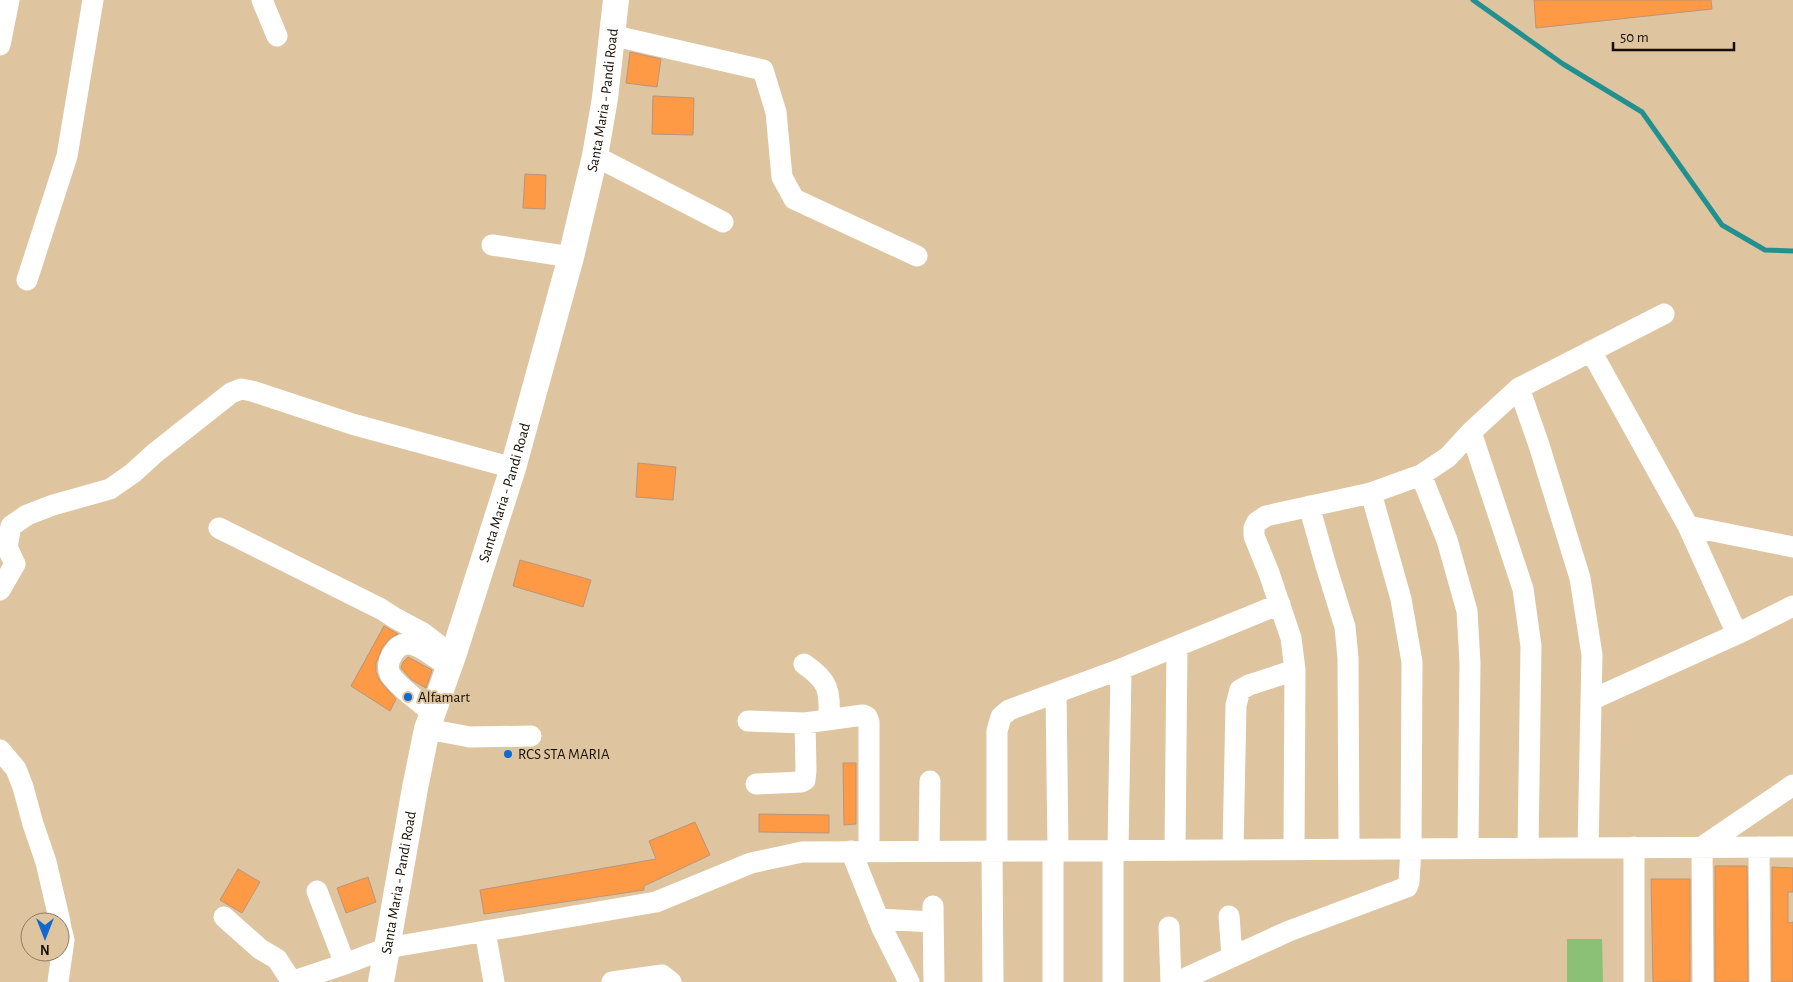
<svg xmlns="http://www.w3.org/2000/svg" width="1793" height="982" font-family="'Alegreya Sans',sans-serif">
<rect width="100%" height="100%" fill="#dec5a0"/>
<path fill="#8bc176" d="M1567 939H1602L1603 982H1567Z"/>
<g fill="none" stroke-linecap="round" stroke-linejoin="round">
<path stroke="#21908f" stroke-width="5" d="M1473 0 1563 64 1642 112 1722 225 1765 250 1793 251"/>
</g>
<path fill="#fe9945" stroke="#b9957b" d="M1534 0H1711L1712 9 1536 28Z
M630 52 661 59 657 87 626 83Z
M653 96 694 98 693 135 652 134Z
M525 174 546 175 545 209 523 208Z
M638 463 676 467 673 500 636 497Z
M520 560 591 580 583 607 513 586Z
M384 626 398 634 390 638 382 648 376 663V672L380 681 396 699 390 711 351 686Z
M408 657 432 670 426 688 412 680 401 668 403 662Z
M843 763H856V824L844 825Z
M759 814 829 815V833L759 832Z
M695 822 710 855 644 886V890L484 914 480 890 656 859 649 841Z
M1715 866H1747L1748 982H1715Z
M1772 867 1793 868V892H1788V923L1793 922V982H1772Z
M238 869 260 882 242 913 220 900Z
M368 877 376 902 346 913 337 888Z
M1651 879H1690V982H1653Z"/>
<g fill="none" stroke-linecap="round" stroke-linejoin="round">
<path stroke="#fff" stroke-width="21" d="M262 0 277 36
M611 35 763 70 776 112 782 177 794 199 917 256
M0 45 9 0
M595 156 723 222
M492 245 571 257
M27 280 67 156 93 0
M1591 351 1688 526 1793 547
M1519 388 1539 445 1580 578 1592 655 1588 848
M1471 432 1523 589 1531 646 1528 848
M1421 475 1447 540 1467 611 1470 663 1468 848
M1309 506 1326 566 1345 627 1348 658 1349 849
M1688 526 1737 634
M219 528 381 609 395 618 423 633 453 656
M0 590 15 564 7 547 11 526 27 515 53 505 110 489 133 473 155 453 231 393 241 389 252 391 352 424 513 468
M804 664C829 681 830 690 829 719
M1056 693 1058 850
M1591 700 1737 634 1793 606
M433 713C422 704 396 685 390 674 387 668 389 660 392 655 405 632 425 651 441 661
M748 721 805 723 863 715 867 717 869 722V851
M427 729 470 737 531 736
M0 750 16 769 23 787 33 824 46 862 60 922
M756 784 801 782 805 780 806 770 805 723
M1634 847V982
M1759 847 1760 982
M1294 849 1295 670 1291 638 1269 573 1254 536V528L1257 522 1266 516 1371 493 1421 475 1448 457 1471 432 1519 388 1664 314
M1053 850V982
M1113 850V982
M1118 850 1121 669
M1175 850 1177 646
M1233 850 1236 705 1240 690 1249 685 1295 670
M851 851 882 928 909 982
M929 851 930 781
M992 851 993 982
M997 851V731L1001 717 1009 710 1121 669 1280 604
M317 891 345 964
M933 906 934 982
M1229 916 1232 956
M224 917 260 949 277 959 292 982
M878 919 933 922
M1169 927 1171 982
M485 931 494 982
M58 982 64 940 60 924
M291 982 345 964 387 948 656 902 751 863 802 852 1793 847
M612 982 662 975 671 982
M1177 982 1289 931 1407 887 1409 882 1411 848 1412 662 1401 599 1371 493
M1703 982 1702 847 1793 785"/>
<path stroke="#fff" stroke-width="26" id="s1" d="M381 982 415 788 427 729 453 656 513 468 571 257 595 156 605 98 616 0"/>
</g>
<g fill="#1268d1" stroke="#dec5a0" stroke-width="2">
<circle cx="408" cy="697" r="5"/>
<circle cx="508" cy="754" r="5"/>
</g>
<g text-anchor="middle" stroke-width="4" stroke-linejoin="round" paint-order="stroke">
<g font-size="15" fill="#170e03" stroke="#dec5a0">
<text dy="5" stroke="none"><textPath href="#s1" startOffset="911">Santa Maria - Pandi Road</textPath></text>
<text dy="5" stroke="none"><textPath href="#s1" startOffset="506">Santa Maria - Pandi Road</textPath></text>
<text dy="5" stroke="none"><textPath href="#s1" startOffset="101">Santa Maria - Pandi Road</textPath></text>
</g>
<g font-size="15" fill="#170e03" stroke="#dec5a0" text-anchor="start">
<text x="418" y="702">Alfamart</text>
<text x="518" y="759">RCS STA MARIA</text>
</g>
</g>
<g transform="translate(45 937) rotate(180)"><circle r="24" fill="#dec5a0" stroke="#8e7c61"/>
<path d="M0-4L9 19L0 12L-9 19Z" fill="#1268d1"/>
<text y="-8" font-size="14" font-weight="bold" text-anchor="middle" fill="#170e03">N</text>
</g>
<path d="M1613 42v8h121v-8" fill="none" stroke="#170e03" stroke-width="2.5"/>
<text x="1620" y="42" font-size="15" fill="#170e03" stroke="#dec5a0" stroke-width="4" paint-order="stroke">50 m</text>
</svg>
